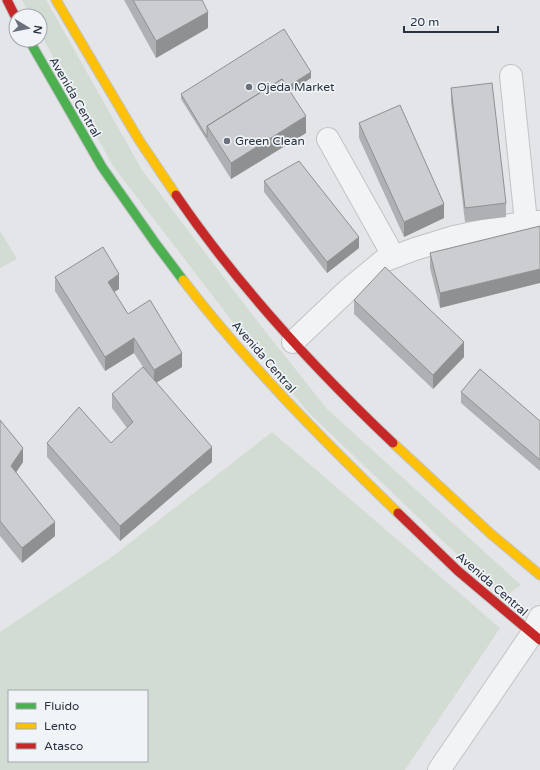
<svg xmlns="http://www.w3.org/2000/svg" width="540" height="770" font-family="'Varela Round',sans-serif">
<rect width="100%" height="100%" fill="#e3e5e8"/>
<path fill="#d3dcd3" fill-rule="evenodd" d="M22 0H46L142 170 254 317 327 409 521 585 508 594 491 587 309 413 239 330 113 166 40 33V16H31Z
M0 231 17 259 0 268Z
M272 432 500 628 405 770H0V632L113 556ZM9 691H147V761H9Z"/>
<g fill="none" stroke-linecap="round" stroke-linejoin="round">
<defs>
<path id="street" d="M511 76 526 222
M328 139 394 257
M293 342 349 289 383 261 415 249 454 237 526 222H540
M439 770 532 634 540 617"/>
<path id="fast" d="M29 40 102 167 156 244 183 280"/>
<path id="slow" d="M56 0 139 140 176 195
M183 280C248 365 322 439 398 513
M393 443 491 534 540 575"/>
<path id="jam" d="M7 0 16 18
M176 195C238 286 313 367 393 443
M398 513 458 571 540 640"/>
</defs>
<use href="#street" stroke="#c1c3c6" stroke-width="24"/>
<use href="#fast" stroke="#c1c3c6" stroke-width="11"/>
<use href="#slow" stroke="#c1c3c6" stroke-width="11"/>
<use href="#jam" stroke="#c1c3c6" stroke-width="11"/>
<use href="#street" stroke="#f2f3f5" stroke-width="22"/>
<use href="#fast" stroke="#4caf50" stroke-width="9"/>
<use href="#slow" stroke="#ffc107" stroke-width="9"/>
<use href="#jam" stroke="#c62828" stroke-width="9"/>
</g>
<path fill="#afb0b3" d="M124 0H202L208 28 156 58Z
M311 78 290 91 306 133 231 179 181 99V94Z
M451 88 506 203V217L465 222 451 102Z
M359 123 444 218 404 237 359 138Z
M264 181 359 248 327 273 264 192Z
M540 226 440 308 430 268V253Z
M55 277 119 289 114 292 128 314 182 367 156 383 212 462 120 541 47 457V443H111L127 428 112 408V394L145 370 134 353 105 371 55 291Z
M354 300 464 357 433 389 354 314Z
M461 392 540 421V471L461 403Z
M0 420 23 462 16 472 55 536 22 563 0 536Z"/>
<path fill="#8e9092" d="M208 12V28L156 58V41Z
M311 72V78L215 138 213 134Z
M306 116V133L231 179V163Z
M444 204V218L404 237V222Z
M359 237V248L327 273V262Z
M540 269V283L440 308V293Z
M119 274V289L108 296V282Z
M134 338V353L105 371V357Z
M464 342V357L433 389V375Z
M182 353V367L154 384V370Z
M212 447V462L120 541V526Z
M23 448V462L11 480V466Z
M55 522V536L22 563V548Z"/>
<path fill="#cbcdd0" stroke="#8e9092" d="M133 0H202L208 12 156 41Z
M284 29 311 72 287 87 282 79 207 126V137L181 94Z
M282 79 306 116 231 163 207 126Z
M492 83 506 203 465 208 451 88Z
M400 105 444 204 404 222 359 123Z
M299 161 359 237 327 262 264 181Z
M540 226V269L440 293 430 253Z
M103 247 119 274 108 282 128 314 150 300 182 353 154 370 134 338 105 357 55 277Z
M385 267 464 342 433 375 354 300Z
M143 367 212 447 120 526 47 443 79 407 111 443 133 422 112 394Z
M480 369 540 421V460L461 392Z
M0 420 23 448 11 466 55 522 22 548 0 521Z"/>
<g fill="#6a717c" stroke="#f1f4f7" stroke-width="1.5">
<circle cx="249" cy="87" r="4"/>
<circle cx="227" cy="141" r="4"/>
</g>
<g text-anchor="middle" stroke-width="3.5" stroke-linejoin="round" paint-order="stroke">
<g font-size="12" fill="#293242" stroke="#f1f4f7" text-anchor="start">
<text x="257" y="91">Ojeda Market</text>
<text x="235" y="145">Green Clean</text>
</g>
<g font-size="12" fill="#293242" stroke="#f1f4f7">
<text transform="translate(75 97) rotate(60)" y="4">Avenida Central</text>
<text transform="translate(264 357) rotate(49)" y="4">Avenida Central</text>
<text transform="translate(492 584) rotate(41)" y="4">Avenida Central</text>
</g>
</g>
<rect x="8" y="690" width="140" height="72" fill="#f1f4f7" stroke="#a1a6af"/>
<rect x="16" y="703" width="20" height="6" fill="#4caf50" stroke="#a1a6af"/>
<text x="44" y="710" font-size="12" fill="#293242">Fluido</text>
<rect x="16" y="723" width="20" height="6" fill="#ffc107" stroke="#a1a6af"/>
<text x="44" y="730" font-size="12" fill="#293242">Lento</text>
<rect x="16" y="743" width="20" height="6" fill="#c62828" stroke="#a1a6af"/>
<text x="44" y="750" font-size="12" fill="#293242">Atasco</text>
<g transform="translate(28 28) rotate(100)"><circle r="19" fill="#f1f4f7" stroke="#a1a6af"/>
<path d="M0-3L7 15L0 10L-7 15Z" fill="#6a717c"/>
<text y="-6" font-size="11" font-weight="bold" text-anchor="middle" fill="#293242">N</text>
</g>
<path d="M404 26v6h94v-6" fill="none" stroke="#293242" stroke-width="2"/>
<text x="410" y="26" font-size="12" fill="#293242" stroke="#f1f4f7" stroke-width="3" paint-order="stroke">20 m</text>
</svg>
